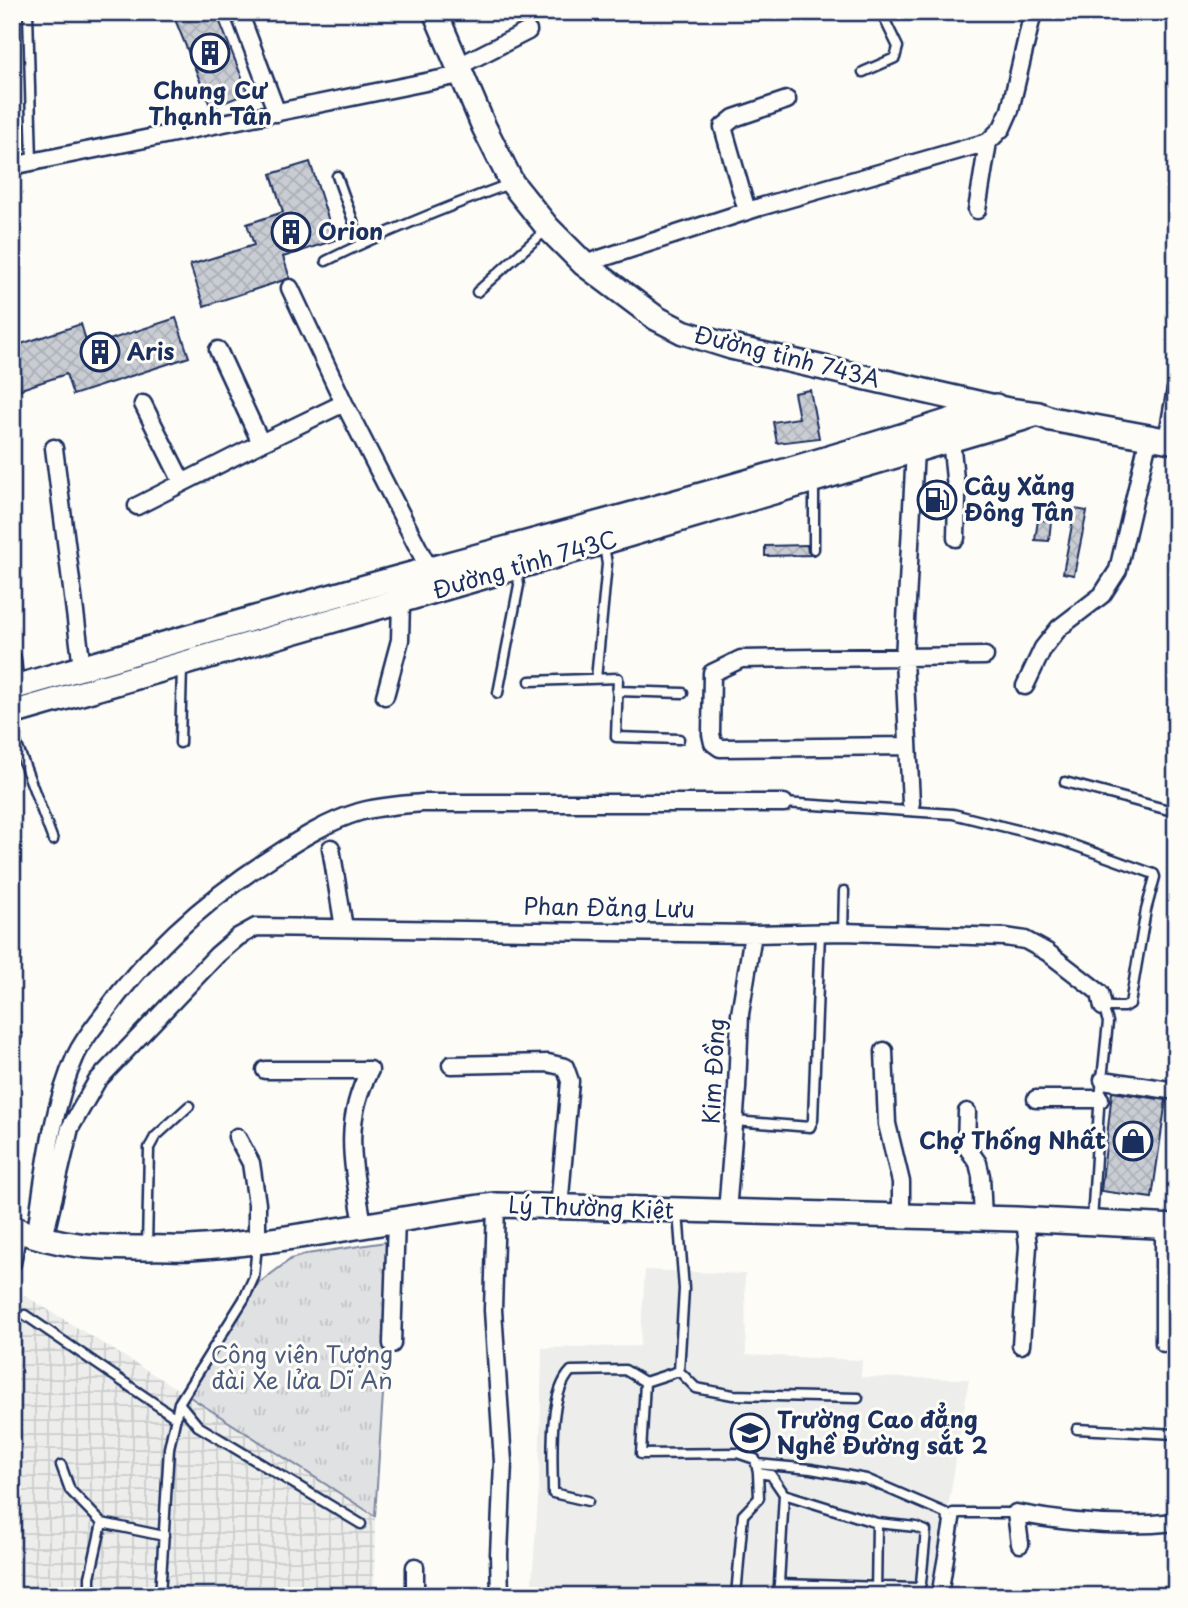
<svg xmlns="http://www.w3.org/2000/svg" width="1188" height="1608" font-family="'Playpen Sans',sans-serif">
<defs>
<pattern id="industrial-grid" width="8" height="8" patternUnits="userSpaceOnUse" patternTransform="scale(1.75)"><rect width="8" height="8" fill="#edeeec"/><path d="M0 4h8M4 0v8" fill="none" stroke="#cbcccd"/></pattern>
<pattern id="park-tufts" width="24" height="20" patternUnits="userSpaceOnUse" patternTransform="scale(1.75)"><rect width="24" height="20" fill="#e0e1e3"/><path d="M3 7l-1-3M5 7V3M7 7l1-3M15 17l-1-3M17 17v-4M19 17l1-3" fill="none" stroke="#c0c1c5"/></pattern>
<pattern id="building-cross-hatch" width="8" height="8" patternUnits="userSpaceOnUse" patternTransform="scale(1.75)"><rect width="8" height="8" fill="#c9ccd3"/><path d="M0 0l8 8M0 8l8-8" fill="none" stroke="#acb0b8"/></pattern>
</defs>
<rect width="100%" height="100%" fill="#fdfcf7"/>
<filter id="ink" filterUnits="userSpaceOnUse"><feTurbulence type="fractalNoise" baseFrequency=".0143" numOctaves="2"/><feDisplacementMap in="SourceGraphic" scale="14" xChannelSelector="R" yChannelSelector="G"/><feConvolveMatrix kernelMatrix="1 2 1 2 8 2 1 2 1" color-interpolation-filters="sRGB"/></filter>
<g filter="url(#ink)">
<path fill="#edeeec" d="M645 1270 745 1274 746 1355 862 1360 861 1377 969 1379 934 1596H531L539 1486 542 1348 640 1346Z"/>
<path fill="url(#industrial-grid)" d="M24 1295 187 1395 375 1516 374 1596H12V1340Z"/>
<path fill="url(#park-tufts)" stroke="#7e88a0" stroke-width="2" d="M393 1241 375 1516 187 1395 259 1283 291 1259 307 1254Z"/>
<path fill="url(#building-cross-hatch)" stroke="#1b2f5e" stroke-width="2" d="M172 12H216L248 93 211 108Z
M310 162 335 240 283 257 290 278 204 306 190 265 254 245 247 224 283 212 271 174Z
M176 318 189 357 73 395 66 374 12 392V347L81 324 88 347Z
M810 390 819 438 777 443 773 422 799 418 794 393Z
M1075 509 1087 511 1074 575 1063 573Z
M1038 520 1051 521 1049 541 1035 540Z
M807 545 808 552 812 555 765 556V546Z
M1112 1092 1166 1100 1152 1198 1101 1191Z"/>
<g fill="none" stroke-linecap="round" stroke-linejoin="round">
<defs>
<path id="lane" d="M28 12 32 162
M863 72 895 58 898 47 881 12
M337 176 361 243
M326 261C386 231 447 207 509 184
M477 292 546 230
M814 483V549
M596 679 607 564 604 545
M530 681 618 678 616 737 679 739
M617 691 683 693
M498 693 519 585 517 571
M12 732 53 840
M180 743 182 667
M1065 782 1176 812
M784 803 953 814 1062 841 1154 874 1155 877 1146 910 1130 1004 1124 1007H1103L1108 1022 1099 1108 1092 1222
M843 932 844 891
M12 1039 17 1036
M735 1121 810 1127 813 1120 820 932
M678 1212 684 1289 679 1371 645 1382 641 1454 737 1453 755 1459 758 1473 759 1498 743 1515 736 1596
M147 1247 149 1148 155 1137 189 1106
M25 1315 176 1418
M679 1371 696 1388 733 1395 858 1398
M179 1403 198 1426 361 1524
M1077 1429 1176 1434
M757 1464 811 1469 866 1479 945 1513 949 1522 936 1596
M61 1465 70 1490 102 1523 164 1536
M758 1473 771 1475 784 1494 877 1523 916 1527 926 1531 921 1583 918 1588 779 1584 777 1596
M588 1501 553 1493C553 1460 547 1396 571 1371L625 1370 645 1382
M953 1513H1016
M779 1584 784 1494
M90 1596V1577L102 1523
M160 1596 169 1448 179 1403 244 1299 254 1277 257 1244
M876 1596 877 1523
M943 1596 956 1513"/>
<path id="street" d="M239 12 277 113
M457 67 528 31
M12 166 460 75
M977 210 988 142
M747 211 723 127 734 118 787 100
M584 264 760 207 988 142 1002 128 1010 110 1033 12
M290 288 344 403 429 569
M218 350 261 443
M143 404 182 482
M951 439 957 499 956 538
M1167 440 1176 389
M54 448 82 667
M137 506 261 443 344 403
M12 659 15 687
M1025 686 1043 648 1059 628 1102 595 1118 570 1149 436
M385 696 400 640 401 601
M907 746 720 748 713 743 711 734 712 673 741 659 985 656
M911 803 904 659 915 450
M331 848 344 928
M884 1051 887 1124 901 1182V1216
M451 1065 548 1063 565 1067 570 1081 559 1208
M265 1070H370C341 1123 354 1169 363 1225
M1103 1080 1176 1091
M1036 1099H1100
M967 1112 966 1146 978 1163 981 1176 983 1218
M237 1137 251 1163 257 1204V1241
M496 1205 493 1310 503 1462 499 1555 500 1596
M727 1212 737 1088 740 1014 753 934
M37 1226C45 1169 52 1108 76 1055 83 1040 94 1027 103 1015 149 950 207 899 274 856 300 839 329 821 359 812 379 806 401 805 422 803H784
M44 1238 70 1128 97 1081 217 955 238 937 256 927 753 934 843 932 1005 937 1025 940 1047 952 1100 993 1103 1007
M12 1263 18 1230
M1164 1343V1227
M392 1344 396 1219
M1021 1345 1028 1246 1025 1220
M1020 1544 1016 1513C1068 1523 1123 1528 1176 1522
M415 1567V1596"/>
<path id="secondary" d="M435 12 484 127 512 183 548 228 584 264 656 318 683 332 731 347 1008 410 1038 414 1051 419 1176 442
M12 688C151 648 290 607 430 569 620 518 809 467 996 406
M12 713 604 542 1038 414
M12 1228C62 1247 96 1248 148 1248 162 1247 176 1249 190 1248 293 1242 394 1218 496 1205L1016 1219 1176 1227"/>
</defs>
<use href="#lane" stroke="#1b2f5e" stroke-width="13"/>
<use href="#street" stroke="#1b2f5e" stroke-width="21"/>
<use href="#secondary" stroke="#1b2f5e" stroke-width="28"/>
<use href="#lane" stroke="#fdfcf7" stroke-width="8"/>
<use href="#street" stroke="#fdfcf7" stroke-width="16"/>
<use href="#secondary" stroke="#fdfcf7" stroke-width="23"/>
</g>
</g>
<defs>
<symbol id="building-ring" viewBox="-11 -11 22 22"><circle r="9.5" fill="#fdfcf7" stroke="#1b2f5e" stroke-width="1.5"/><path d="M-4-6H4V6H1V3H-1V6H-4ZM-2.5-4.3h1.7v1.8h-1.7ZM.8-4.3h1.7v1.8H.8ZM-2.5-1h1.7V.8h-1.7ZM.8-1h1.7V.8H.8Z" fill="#1b2f5e"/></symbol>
<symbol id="fuel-ring" viewBox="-11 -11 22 22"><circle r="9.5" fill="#fdfcf7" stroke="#1b2f5e" stroke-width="1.5"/><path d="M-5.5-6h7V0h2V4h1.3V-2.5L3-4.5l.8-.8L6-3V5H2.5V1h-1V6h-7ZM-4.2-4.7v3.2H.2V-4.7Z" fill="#1b2f5e"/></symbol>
<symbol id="shop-ring" viewBox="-11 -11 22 22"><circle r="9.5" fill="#fdfcf7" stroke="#1b2f5e" stroke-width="1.5"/><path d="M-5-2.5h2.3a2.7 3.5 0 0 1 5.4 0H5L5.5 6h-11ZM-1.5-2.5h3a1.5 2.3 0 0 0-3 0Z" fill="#1b2f5e"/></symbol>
<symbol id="university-ring" viewBox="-11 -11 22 22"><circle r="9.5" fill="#fdfcf7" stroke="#1b2f5e" stroke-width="1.5"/><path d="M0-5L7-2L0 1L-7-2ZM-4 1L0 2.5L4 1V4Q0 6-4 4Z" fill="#1b2f5e"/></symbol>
</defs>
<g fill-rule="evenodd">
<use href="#building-ring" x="188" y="31" width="44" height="44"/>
<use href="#building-ring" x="269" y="210" width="44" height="44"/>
<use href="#building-ring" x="78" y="330" width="44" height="44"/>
<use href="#fuel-ring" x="915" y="478" width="44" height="44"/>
<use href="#shop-ring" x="1111" y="1119" width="44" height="44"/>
<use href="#university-ring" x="728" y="1411" width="44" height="44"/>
</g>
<g text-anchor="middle" stroke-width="6" stroke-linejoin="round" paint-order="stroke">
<g font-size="23" font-weight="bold" fill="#1b2f5e" stroke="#fdfcf7" text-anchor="start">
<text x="210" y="99" text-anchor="middle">Chung Cư<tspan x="210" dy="26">Thạnh Tân</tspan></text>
<text x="318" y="240">Orion</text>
<text x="127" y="360">Aris</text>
<text x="964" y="495">Cây Xăng<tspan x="964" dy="26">Đông Tân</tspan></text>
<text x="1106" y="1149" text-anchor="end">Chợ Thống Nhất</text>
<text x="777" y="1428">Trường Cao đẳng<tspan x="777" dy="26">Nghề Đường sắt 2</tspan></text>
</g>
<g font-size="23" fill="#1b2f5e" stroke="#fdfcf7">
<text transform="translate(787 357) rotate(14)" y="8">Đường tỉnh 743A</text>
<text transform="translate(525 565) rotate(-16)" y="8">Đường tỉnh 743C</text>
<text transform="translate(609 908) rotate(1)" y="8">Phan Đăng Lưu</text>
<text transform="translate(714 1071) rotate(-87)" y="8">Kim Đồng</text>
<text transform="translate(591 1208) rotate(2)" y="8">Lý Thường Kiệt</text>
</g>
<g font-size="23" fill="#4c5c7f" stroke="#fdfcf7">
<text x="302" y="1363">Công viên Tượng<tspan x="302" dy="26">đài Xe lửa Dĩ An</tspan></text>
</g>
</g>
<rect width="1188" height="1608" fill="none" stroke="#fdfcf7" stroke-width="42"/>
<rect x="21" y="21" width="1146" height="1566" fill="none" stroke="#1b2f5e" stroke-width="2.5" filter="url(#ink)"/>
</svg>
